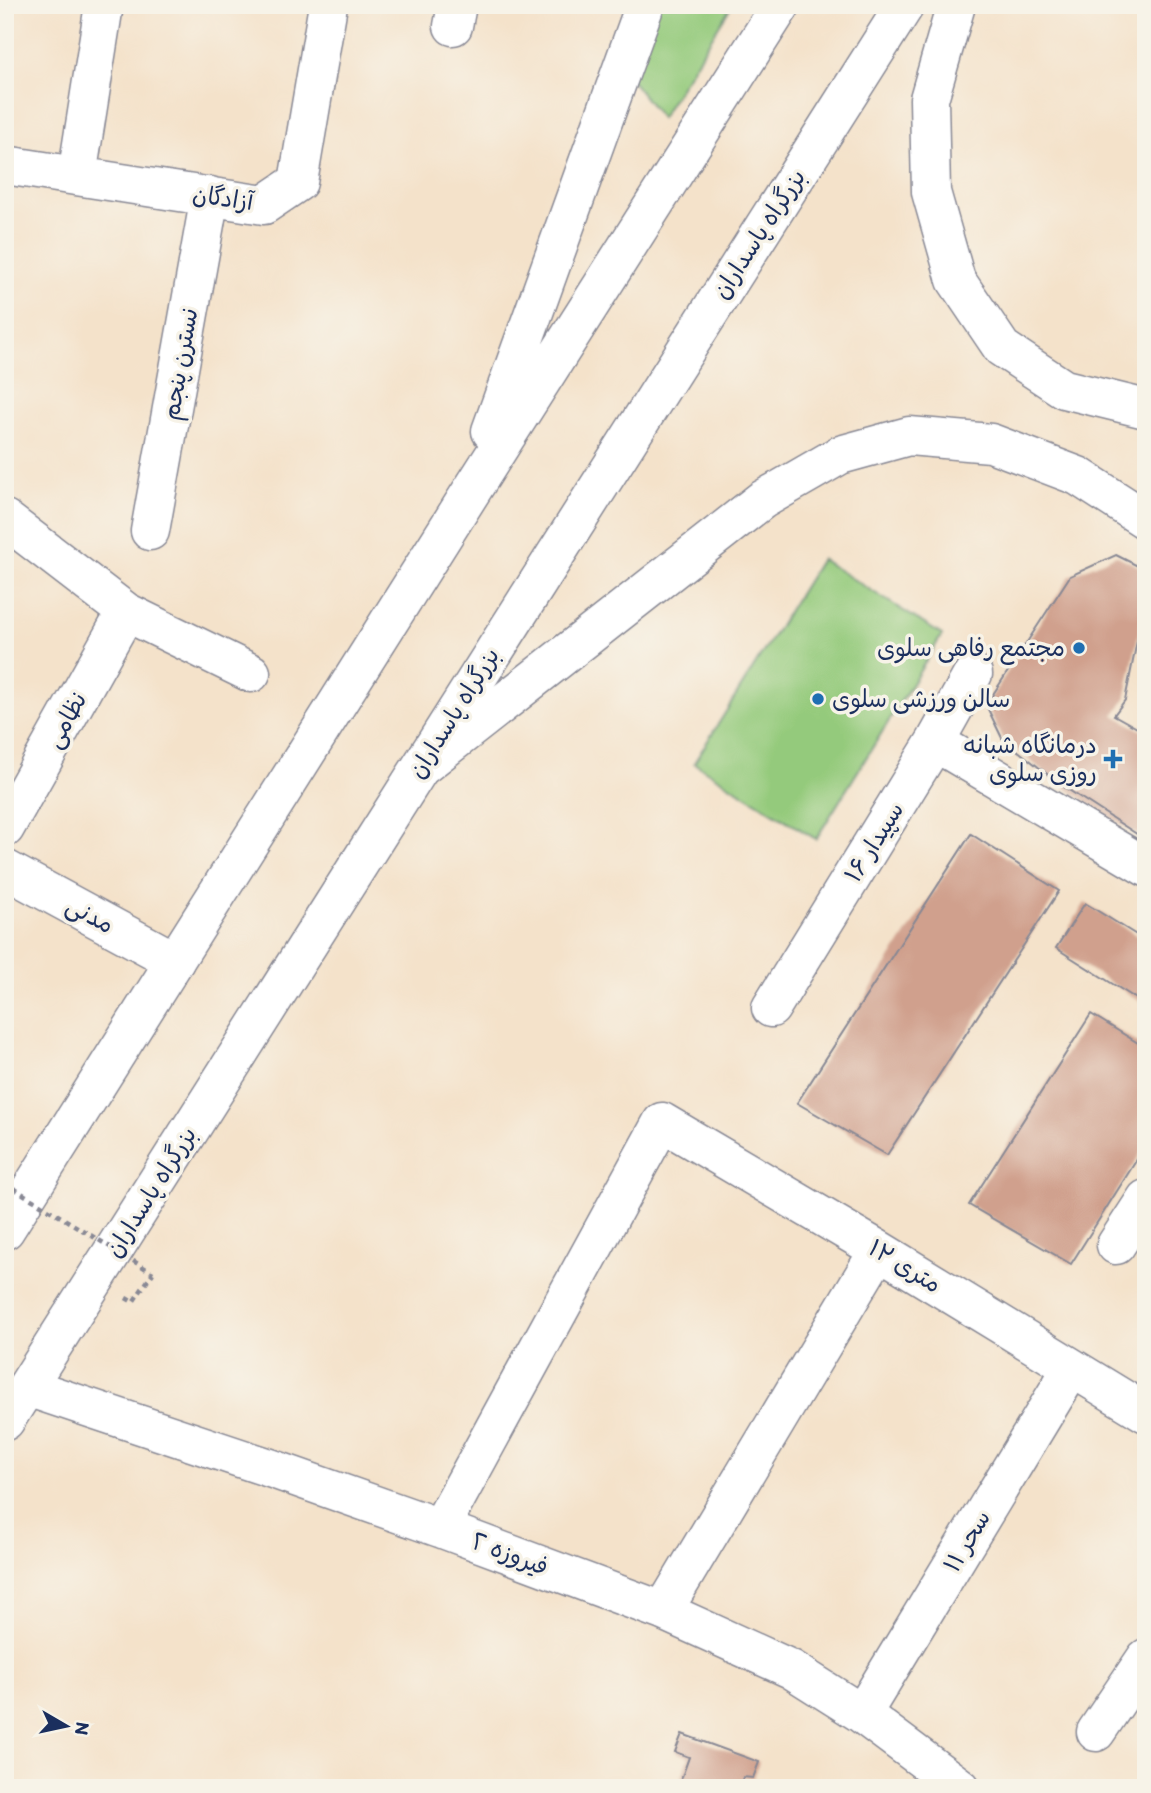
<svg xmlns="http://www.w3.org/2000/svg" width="1151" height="1793" font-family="Itim,'Playpen Sans Arabic',sans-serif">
<rect width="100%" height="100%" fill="#f7f3e8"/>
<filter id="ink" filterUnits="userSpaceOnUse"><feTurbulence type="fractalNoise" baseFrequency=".0143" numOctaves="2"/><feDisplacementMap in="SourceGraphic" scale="14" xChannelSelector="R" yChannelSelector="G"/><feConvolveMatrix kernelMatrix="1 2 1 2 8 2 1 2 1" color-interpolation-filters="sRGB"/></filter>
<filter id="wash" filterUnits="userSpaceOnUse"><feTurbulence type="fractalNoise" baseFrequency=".00686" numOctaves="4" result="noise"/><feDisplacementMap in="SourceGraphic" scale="28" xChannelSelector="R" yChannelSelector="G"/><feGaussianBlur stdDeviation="1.57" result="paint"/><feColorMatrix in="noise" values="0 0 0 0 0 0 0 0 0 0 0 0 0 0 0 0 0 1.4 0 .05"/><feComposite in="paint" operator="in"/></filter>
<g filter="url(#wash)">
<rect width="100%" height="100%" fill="#f4e2ca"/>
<path fill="#94ca7c" stroke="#587c6d" stroke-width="2" d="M655 5H732L661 118 629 77Z
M821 559 942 635 816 839 694 763Z"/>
<g id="blocks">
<path fill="#d0a08d" d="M1116 555 1146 570V597L1125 700 1114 715 1146 733V840L1061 785 1002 738 986 705 1070 576Z
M971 834 1059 891 887 1155 797 1103Z
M1085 903 1146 941V1005L1056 948Z
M1091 1014 1146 1048V1145L1071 1264 969 1205Z
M682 1734 759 1762 753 1778 743 1777 739 1788H678L689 1757 675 1752Z"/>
</g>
</g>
<g filter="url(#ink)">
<use href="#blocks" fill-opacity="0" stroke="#888894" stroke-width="2"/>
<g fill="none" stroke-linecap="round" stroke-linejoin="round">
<defs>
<path id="minor" d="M453 26 457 5
M5 165 264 205 298 182 328 5
M77 176 104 5
M5 519 126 612 251 673
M150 531 210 196
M935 742 1146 867
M5 828 126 612
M5 869 175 961
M771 1008 935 742 973 674
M1116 1245 1146 1199
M27 1387 270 1468 440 1528 663 1611 791 1669 862 1714 961 1788
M440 1528 662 1122 879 1250 1146 1413
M663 1611 879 1250
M862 1714 1072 1368
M1096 1732 1146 1658"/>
<path id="major" d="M424 765 762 500 840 455 909 436 991 443 1078 476 1146 520"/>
<path id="highway" d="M956 5 929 99 931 192 956 280 1002 348 1064 389 1146 409
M491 431 645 5
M5 1230 467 498 781 5
M5 1421 905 5"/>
</defs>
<use href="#minor" stroke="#888894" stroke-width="41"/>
<use href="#major" stroke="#888894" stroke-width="41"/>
<use href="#highway" stroke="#888894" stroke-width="41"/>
<path stroke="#888894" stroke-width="4.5" stroke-dasharray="5 5" stroke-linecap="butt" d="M126 1298 133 1302 153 1273"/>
<use href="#minor" stroke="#fff" stroke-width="38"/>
<use href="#major" stroke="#fff" stroke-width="38"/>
<use href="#highway" stroke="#fff" stroke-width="38"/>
<path stroke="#888894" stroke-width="4.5" stroke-dasharray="5 5" stroke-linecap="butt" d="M5 1183 153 1273"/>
</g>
</g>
<g fill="#1f6fb2" stroke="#f7f3e8" stroke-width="2.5">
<circle cx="1079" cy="648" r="7"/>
<circle cx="818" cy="699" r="7"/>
<path d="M1109.5 748.5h7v7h7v7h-7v7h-7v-7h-7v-7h7z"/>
</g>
<g text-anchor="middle" stroke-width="7" stroke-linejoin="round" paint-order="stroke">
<g font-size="24" fill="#1b2f5e" stroke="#f7f3e8">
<text transform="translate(223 198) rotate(8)" y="8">آزادگان</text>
<text transform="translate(759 234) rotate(-57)" y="8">بزرگراه پاسداران</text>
<text transform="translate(180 364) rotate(-80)" y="8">نسترن پنجم</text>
<text transform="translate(454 713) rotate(-58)" y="8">بزرگراه پاسداران</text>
<text transform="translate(66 720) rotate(-61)" y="8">نظامی</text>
<text transform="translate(874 842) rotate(-58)" y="8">سپیدار ۱۶</text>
<text transform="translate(90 915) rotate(28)" y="8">مدنی</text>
<text transform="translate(151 1192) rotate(-58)" y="8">بزرگراه پاسداران</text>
<text transform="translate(905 1266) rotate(31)" y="8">۱۲ متری</text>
<text transform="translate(967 1541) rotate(-59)" y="8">سحر ۱۱</text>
<text transform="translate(510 1554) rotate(21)" y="8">فیروزه ٢</text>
</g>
<g font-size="24" fill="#1b2f5e" stroke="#f7f3e8" text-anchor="end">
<text x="1065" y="656">مجتمع رفاهی سلوی</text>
<text x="832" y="707" text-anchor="start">سالن ورزشی سلوی</text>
<text x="1097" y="753">درمانگاه شبانه<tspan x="1097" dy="28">روزی سلوی</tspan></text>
</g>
</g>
<rect width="1151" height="1793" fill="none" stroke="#f7f3e8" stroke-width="28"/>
<g transform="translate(66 1726) rotate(99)" stroke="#f7f3e8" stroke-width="5" paint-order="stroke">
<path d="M0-5L12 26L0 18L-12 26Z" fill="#1b2f5e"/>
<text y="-10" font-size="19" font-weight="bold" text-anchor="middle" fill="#1b2f5e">N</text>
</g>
</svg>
